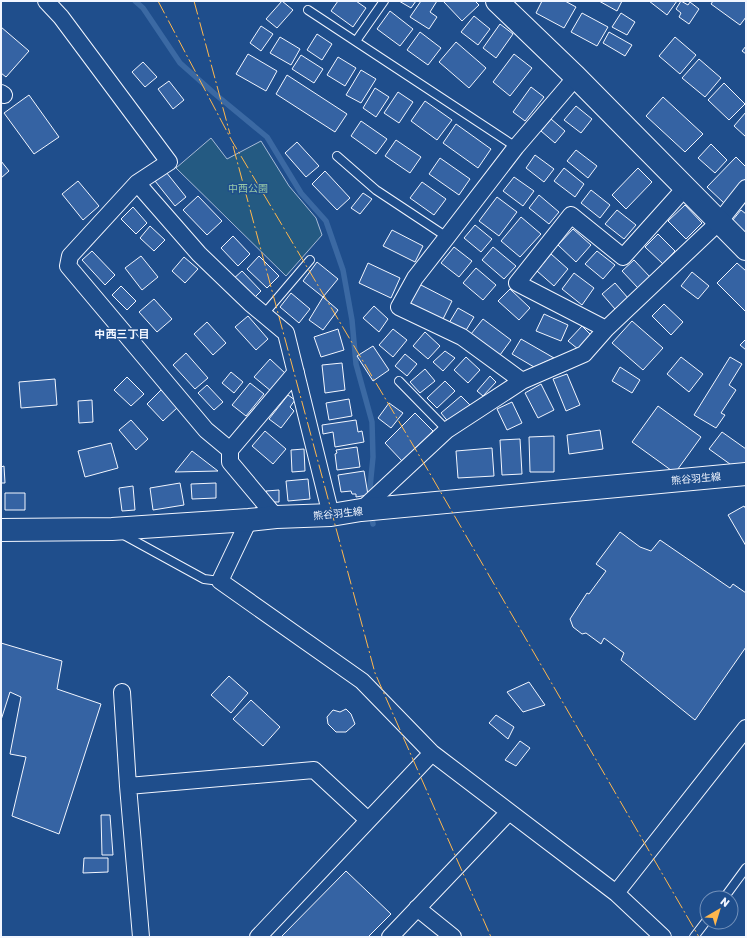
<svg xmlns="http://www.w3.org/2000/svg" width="747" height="938" font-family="Rubik,'Noto Sans JP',sans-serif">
<rect width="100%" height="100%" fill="#1f4e8c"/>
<path fill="#245a82" stroke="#a8bbd7" d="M211 138 227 159 261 141 289 186 316 218 322 235 286 276 176 168Z"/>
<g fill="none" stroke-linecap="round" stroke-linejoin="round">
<path stroke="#3b69a3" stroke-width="5.5" d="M135 1 143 8 180 63 215 94 267 137 301 193 326 221 343 270 352 320 356 364 372 422 373 457 369 498
M371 513 373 524"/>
</g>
<path fill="#3563a3" stroke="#f2f6ff" d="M282 1 293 10 277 28 266 19Z
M338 1H356L366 8 353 27 331 11Z
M399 1H416L411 8Z
M421 1H437L430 12 437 17 429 29 410 17Z
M443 1H475L479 5 462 21Z
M542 1H565L576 7 564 28 536 13Z
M599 1H622L617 11Z
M649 1H677L667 15Z
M681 1 688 5 690 2 699 9 689 24 679 17 681 13 676 9Z
M713 1H745L746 2V17L740 25 711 4Z
M390 11 413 29 400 46 377 29Z
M582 13 608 27 597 46 571 32Z
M621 13 635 22 627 35 612 27Z
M474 16 490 29 478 45 461 32Z
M500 24 513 34 496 58 483 48Z
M261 26 273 34 261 51 250 43Z
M1 27 29 51 6 77 1 73Z
M420 32 441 48 428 65 407 50Z
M609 32 632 45 625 56 603 43Z
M317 34 332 44 322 60 307 50Z
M280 37 300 49 291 65 270 53Z
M675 37 696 55 680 74 659 56Z
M456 42 486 68 469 88 439 62Z
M746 46V54L742 51Z
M248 54 277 71 266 91 236 74Z
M514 54 532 68 510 96 493 82Z
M301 55 323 69 314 83 292 69Z
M338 57 356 68 345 86 327 75Z
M699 59 721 78 705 97 682 78Z
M143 62 157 77 145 87 132 72Z
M361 70 376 79 361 103 346 95Z
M287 75 347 114 335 132 276 94Z
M169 81 184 100 173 109 158 89Z
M724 83 745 104 729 120 708 100Z
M531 87 544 97 525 121 513 112Z
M375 88 389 97 376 117 363 108Z
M398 92 413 102 399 123 384 113Z
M29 95 59 137 34 154 4 113Z
M663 97 703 134 685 152 646 116Z
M425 101 452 120 437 140 411 121Z
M576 106 592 119 581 133 564 120Z
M746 112V137L734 126Z
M551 119 565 131 555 143 541 131Z
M361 121 387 139 376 154 351 136Z
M456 124 491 149 478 168 443 143Z
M396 140 421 157 410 173 385 156Z
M297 142 319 166 306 177 285 153Z
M711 144 727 160 715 173 698 158Z
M576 150 597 166 588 178 567 161Z
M535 155 554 169 544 182 526 168Z
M736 157 746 167V180L724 203 707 187Z
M440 158 470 179 459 195 429 174Z
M1 161 9 171 1 178Z
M564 168 584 184 575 197 554 181Z
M638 168 652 182 626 209 612 195Z
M325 171 350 198 337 210 312 184Z
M166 172 186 197 175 206 155 181Z
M514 177 534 191 523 206 503 191Z
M78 181 99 206 83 220 62 194Z
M422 182 446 199 434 215 410 198Z
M591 190 610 205 600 218 581 203Z
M363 193 372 199 360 214 351 208Z
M539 195 559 212 549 224 529 208Z
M198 196 222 221 207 235 183 210Z
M497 197 517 212 499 236 479 221Z
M685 205 702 223 686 239 668 221Z
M133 207 147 223 136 234 121 219Z
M617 210 636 225 624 239 605 224Z
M741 210 746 214V231L745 232 732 221Z
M521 217 541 234 520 257 501 241Z
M475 225 492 239 481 252 464 238Z
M150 226 165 240 154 251 140 238Z
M573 229 591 245 576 262 558 245Z
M392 230 423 246 415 262 383 246Z
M658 234 675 251 663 264 645 247Z
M233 236 250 254 238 266 221 248Z
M454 247 472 261 459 277 441 263Z
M493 247 516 266 504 279 482 260Z
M92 251 115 275 105 285 82 260Z
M597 251 615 265 603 279 585 264Z
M551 254 568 269 554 286 537 271Z
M141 256 158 277 142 290 125 268Z
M259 256 279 276 267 288 247 269Z
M184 257 198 269 185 283 172 271Z
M634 260 650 277 638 288 622 271Z
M317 262 338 279 323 297 303 281Z
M368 263 400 278 391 298 359 283Z
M737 263 746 271V312L717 283Z
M476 268 496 285 483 300 463 283Z
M242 271 261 291 252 300 232 280Z
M692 272 709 286 698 299 681 286Z
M574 273 594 288 582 305 562 289Z
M615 283 628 298 615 309 602 294Z
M419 284 452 301 442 321 409 305Z
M121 286 136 301 127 310 112 295Z
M510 289 530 308 519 320 498 301Z
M291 293 310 309 299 323 280 307Z
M323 297 338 310 323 330 309 320Z
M154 299 172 319 157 332 139 312Z
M664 304 683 322 671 335 652 316Z
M374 306 388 319 379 332 363 318Z
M458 308 474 317 465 332 449 323Z
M544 314 568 325 561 341 536 331Z
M248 316 268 339 256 350 235 327Z
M483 319 511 340 500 355 471 334Z
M632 321 663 348 643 370 612 343Z
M207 322 226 343 213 355 194 334Z
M582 326 591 335 578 349 568 341Z
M338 329 344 350 321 357 314 337Z
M393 329 407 340 393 357 379 345Z
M425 332 440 346 428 359 413 346Z
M521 339 554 358 534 367 512 354Z
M746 339V350L740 345Z
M373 346 389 370 373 381 357 356Z
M445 351 455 358 443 371 433 362Z
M186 353 208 378 195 389 173 365Z
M405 354 417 364 407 376 395 366Z
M466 357 480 370 468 383 454 370Z
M681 357 703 374 689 392 667 374Z
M730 357 742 364 729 385 736 390 721 413 725 415 716 428 694 415Z
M270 359 286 374 271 391 254 377Z
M342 363 345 390 325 393 322 365Z
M620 367 640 380 632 393 612 381Z
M425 369 435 381 420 393 410 382Z
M231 372 243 382 234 393 222 383Z
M567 374 580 405 566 411 553 379Z
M490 376 496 382 483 396 477 391Z
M127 377 144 394 131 406 114 390Z
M55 379 57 405 21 408 19 382Z
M445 381 455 391 437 408 427 398Z
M250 383 264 394 246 416 232 405Z
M541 384 554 410 538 418 525 393Z
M207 385 223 402 214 410 198 393Z
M161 390 178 407 163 421 147 404Z
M288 395 295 400 290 407 294 411 281 428 269 419Z
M461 396 471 406 450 424 441 413Z
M349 399 352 416 329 420 326 403Z
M92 400 93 422 79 423 78 401Z
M512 402 522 423 507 430 497 409Z
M389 403 403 413 391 428 378 418Z
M658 406 701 437 675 473 632 442Z
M415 413 433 431 402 461 385 443Z
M131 420 148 439 136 450 119 430Z
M356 420 358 432 362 431 364 442 335 447 333 432 323 434 322 425Z
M600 430 603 449 569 454 567 435Z
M265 431 286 449 273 464 252 446Z
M722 432 746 449V465L741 472 709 449Z
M554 436V472H530L529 437Z
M520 439 522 474 502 475 500 440Z
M111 443 118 468 85 477 78 451Z
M357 447 360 467 337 470 335 454 337 453 336 450Z
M492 448 494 476 458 478 456 451Z
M304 449 305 471 292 472 291 450Z
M192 451 218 471 175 472Z
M4 466 5 483H1V467Z
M364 471 368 495 356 497V494H352L351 491 341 492 338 475Z
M308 479 310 499 288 501 286 481Z
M180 483 184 505 153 510 150 488Z
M216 483V498L192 499 191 484Z
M133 486 135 510 122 511 119 488Z
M279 490V502H270L266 491Z
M5 493H25V510H5Z
M744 506 746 509V546L728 515Z
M620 532 640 547 651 551 660 540 730 588 733 584 746 593V647L695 720 621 660 624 653 604 638 601 644 586 633 582 634 573 627 570 619 587 593 589 594 606 571 596 564Z
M1 643 62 661 57 689 101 704 59 834 12 816 26 757 10 754 21 697 10 692 1 720Z
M229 676 248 693 231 713 211 695Z
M529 682 545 705 523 712 507 692Z
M251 700 280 727 263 746 233 719Z
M346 709 351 714 355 724 346 732H336L328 724 327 717 333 710 340 712Z
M496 715 514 727 508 739 489 723Z
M520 741 530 748 516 766 505 760Z
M101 815H110L113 855H102Z
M84 858H108V872L83 873Z
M346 871 391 914 368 937H281Z"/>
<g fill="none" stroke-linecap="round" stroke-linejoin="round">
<defs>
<path id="lane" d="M308 10 516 147
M356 41 384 1
M337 156 376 190 447 237
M264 314 310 260
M399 381 447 430
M122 534 204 579 220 581
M724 898 746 868
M694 937 707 920"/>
<path id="street" d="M46 1 61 17 169 162 137 183 70 256 68 266 206 430 230 450
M1 93 4 95
M137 183 199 254 250 303 286 333 331 515
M606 329 517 283 571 215 623 257 685 188
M522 381 462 337 399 307 415 278 447 237 516 147 576 77
M361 510 447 430 522 381 584 354 606 329 719 222 746 188
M276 517 230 462V450L296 372
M249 520 220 581 362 681 432 753 616 893 663 937
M122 692 128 786 314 770 368 820
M128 786 141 937
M616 893 746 728
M417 908 453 937
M258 937 432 753
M390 937 509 812"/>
<path id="secondary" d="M497 1 576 77 746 249
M1 530 112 529 249 520 276 517 331 515 361 510 746 474"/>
</defs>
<use href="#lane" stroke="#f2f6ff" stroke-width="10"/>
<use href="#street" stroke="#f2f6ff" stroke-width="18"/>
<use href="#secondary" stroke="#f2f6ff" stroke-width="24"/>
<use href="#lane" stroke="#1f4e8c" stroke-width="8"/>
<use href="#street" stroke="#1f4e8c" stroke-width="16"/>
<use href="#secondary" stroke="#1f4e8c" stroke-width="22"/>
<path stroke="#ffb74d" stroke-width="1" stroke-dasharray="14 3 2 3" stroke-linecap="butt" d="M158 1 232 141 429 472 699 937
M194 1 230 134
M233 146 375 673 491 937"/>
</g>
<g text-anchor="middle" stroke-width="3" stroke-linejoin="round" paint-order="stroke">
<g font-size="10" fill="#97c8a6" stroke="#1f4e8c">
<text x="248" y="192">中西公園</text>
</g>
<g font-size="10" fill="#f2f6ff" stroke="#1f4e8c">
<text transform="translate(696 478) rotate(-5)" y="4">熊谷羽生線</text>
<text transform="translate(338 513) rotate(-6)" y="4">熊谷羽生線</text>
</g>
<g font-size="11" font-weight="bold" fill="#f2f6ff" stroke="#1f4e8c">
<text x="122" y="338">中西三丁目</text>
</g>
</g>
<rect width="747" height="938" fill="none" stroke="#f2f6ff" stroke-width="4"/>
<g transform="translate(719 910) rotate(38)"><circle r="19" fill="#1f4e8c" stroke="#7391ba"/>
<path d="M0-3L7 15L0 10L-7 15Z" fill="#ffb74d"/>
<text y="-6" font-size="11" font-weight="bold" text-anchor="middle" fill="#f2f6ff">N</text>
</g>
</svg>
